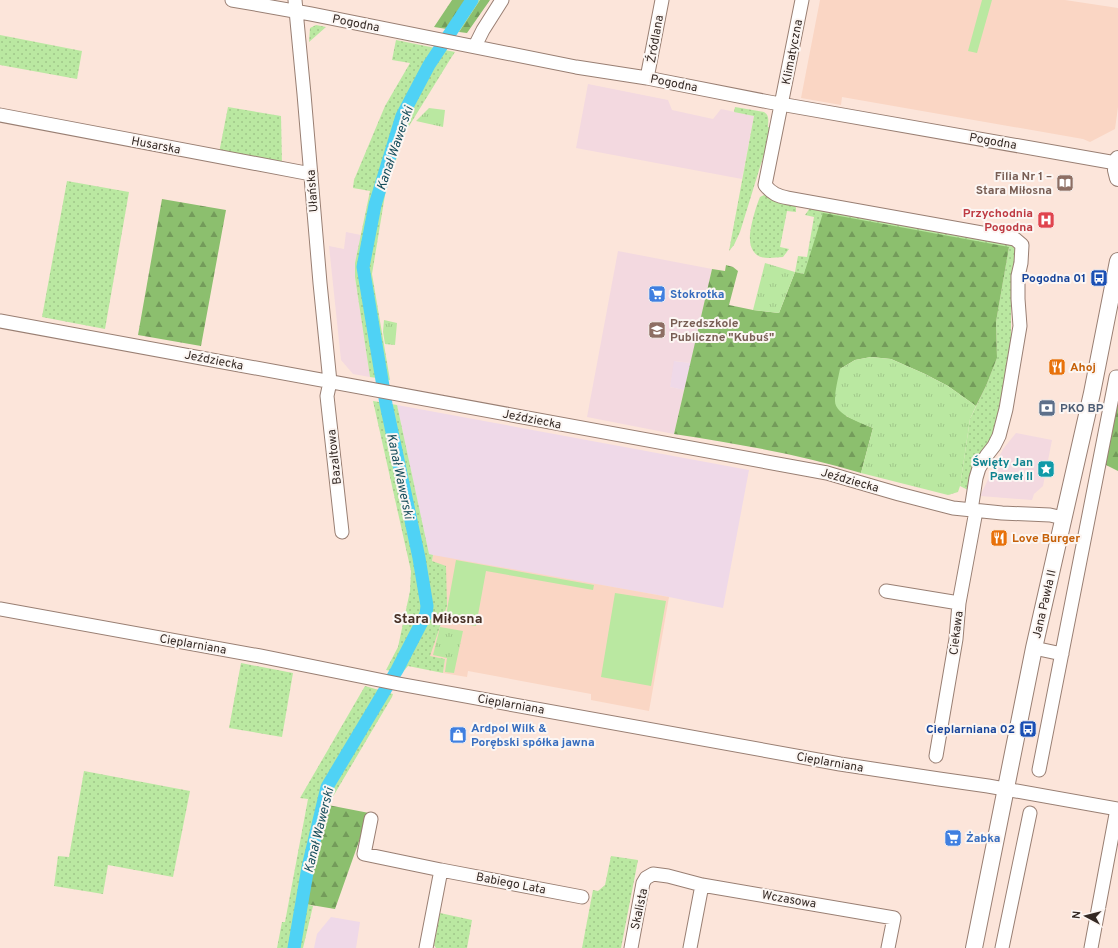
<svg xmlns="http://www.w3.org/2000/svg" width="1118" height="948" font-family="Overpass,sans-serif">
<defs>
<pattern id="grass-dots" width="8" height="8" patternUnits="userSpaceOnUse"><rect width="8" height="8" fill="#bae8a1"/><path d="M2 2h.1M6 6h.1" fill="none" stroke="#a0c78a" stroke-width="1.8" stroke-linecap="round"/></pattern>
<pattern id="forest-firs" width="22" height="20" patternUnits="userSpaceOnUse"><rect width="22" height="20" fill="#8cbf6e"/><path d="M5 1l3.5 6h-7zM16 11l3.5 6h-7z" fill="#739b5a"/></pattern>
<pattern id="park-tufts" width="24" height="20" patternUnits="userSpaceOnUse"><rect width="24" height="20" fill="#bae8a1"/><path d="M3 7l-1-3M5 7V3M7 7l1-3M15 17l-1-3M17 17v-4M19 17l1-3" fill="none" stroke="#a0c78a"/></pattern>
</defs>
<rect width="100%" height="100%" fill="#fce5da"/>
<path fill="#f3d9e0" d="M588 84 668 100 672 110 713 119 721 109 754 116 742 179 576 148Z
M346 232 361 235 355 263V277L370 377 353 374 341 360 329 246 344 249Z
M618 251 712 269 691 363 675 361 670 387 684 390 674 434 587 417Z
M1016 433 1052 440 1043 486 1034 494 1032 500 980 496 1003 449Z"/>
<path fill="#efd9e8" d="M674 361 691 363 684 390 670 387Z
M397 405 749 470 723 608 669 597 429 555Z
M331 917 360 922 356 948H314L317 934Z"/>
<path fill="#fad6c4" d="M820 0H1065L1118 8V107L1115 129 1090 142 1083 139 842 97 841 105 801 98Z
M433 555 669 597 649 711 591 700V694L468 671 467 677 443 673 445 659 429 656 447 606 432 561Z"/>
<path fill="url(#grass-dots)" d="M466 0H480L459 32 447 29Z
M316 25 326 27 309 42 310 28Z
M0 35 82 51 77 79 0 65Z
M396 40 455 52 451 58 406 131 386 189 372 274 390 380 370 377 355 277V263L370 191 353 188 354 180 385 106 410 63 392 60Z
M228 107 281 116 282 165 219 153Z
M735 107 764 112C770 116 768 121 768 127L772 128 740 232 734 245 729 251 754 116 734 112Z
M67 181 129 192 105 329 42 317Z
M764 195 794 203 796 208V212L787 211 780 247 789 249 783 257C777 257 768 259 761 257 754 255 750 247 750 240 749 230 756 206 760 197Z
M810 208 1009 244 1015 248 1017 253 1011 286V343L996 424 993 434 972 468 968 490 960 486 970 419 986 386 997 358 996 322 1009 247 804 274 795 272 798 256 807 257 814 217 805 215Z
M373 401 397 405 429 554 433 555 432 561 446 566 447 606 430 656 445 659 443 673 408 666 402 673 386 670 398 647 410 591 411 571Z
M241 663 293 673 282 737 229 728Z
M365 686 393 694 392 697 328 805 305 904 313 906 303 948H277L282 922H285L308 799 300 798Z
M84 771 190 791 173 877 108 865 103 894 54 886 58 856 69 857Z
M611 856 638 860 621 948H582L593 890 598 891 605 885Z
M440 913 472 920 467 948H436L434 945Z"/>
<path fill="url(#forest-firs)" d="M452 0H466L447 29 434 27Z
M480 0H490L467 33 459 32Z
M162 199 226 210 201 346 138 335Z
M823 213 1009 247 996 322 997 358 986 386 976 406 948 386 925 374 891 359 871 357 855 360 840 369 846 416 873 428 861 473C800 454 737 444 674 434L712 269 725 271 726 265 733 267 738 271 729 305 753 310 779 313 795 272 804 274Z
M1118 395V471L1104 464Z
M328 805 369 813 335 909 305 904 312 864Z"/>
<path fill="url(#park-tufts)" d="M429 108 445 110 443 127 416 121Z
M765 263 795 272 779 313 753 310Z
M384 320 397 323 395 345 385 344 383 332Z
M871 357 891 359 925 374 948 386 976 406 970 419 960 486 958 492 948 495 861 473 873 428C862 423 834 415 835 400 835 390 838 379 840 369L855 360Z
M440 627 463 631 454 673 445 672 447 658 433 655Z"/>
<path fill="#bae8a1" d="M982 0H992L977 53 968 51Z
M456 560 594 585 593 590 486 571 476 626 445 621Z
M615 593 666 601 651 686 601 677Z"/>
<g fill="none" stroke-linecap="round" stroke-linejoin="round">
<path stroke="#4fd2f5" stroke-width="13" d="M294 948 308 867 327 787 397 670 426 614 427 606 419 558 386 404 363 267 375 205 402 116 429 65 472 0"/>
<defs>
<path id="minor" d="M232 0 311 14 576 67 647 78 769 102 1116 163
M295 0 304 94 320 283 330 382 327 396 342 532
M802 0 765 185C772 194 778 196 788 198L1015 239 1022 245 1021 263 1018 276V299L1020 326 1006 409 999 436 994 446 987 455 979 468 976 478 971 510
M475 46 483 30 502 0
M647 78 662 0
M0 115 311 174
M0 321 827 473 899 494 953 508 1002 513 1050 515 1063 518
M886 591 959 603
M0 609 260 656 399 684 840 764 939 779 988 786 1118 809
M1034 648 1062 654
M936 756 956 639 959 603 976 511
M1039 770 1116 377H1118
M371 819 364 854 441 870
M426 948 441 870 582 897
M631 948 643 883 646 878 653 874 668 876 702 885 894 918 888 948
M690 948 702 885
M1002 948 1030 813
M1091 948 1117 809"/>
<path id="tertiary" d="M1118 159 1116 170 1118 178
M974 948 1034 648 1092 393 1118 261"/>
</defs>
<use href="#minor" stroke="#997f73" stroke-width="15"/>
<use href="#tertiary" stroke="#997f73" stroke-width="18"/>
<use href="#minor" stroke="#fff" stroke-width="13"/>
<use href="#tertiary" stroke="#fff" stroke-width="16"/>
</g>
<defs>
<symbol id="library-square" viewBox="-11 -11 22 22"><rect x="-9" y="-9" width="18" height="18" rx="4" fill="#8d6e63" stroke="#fcf6f3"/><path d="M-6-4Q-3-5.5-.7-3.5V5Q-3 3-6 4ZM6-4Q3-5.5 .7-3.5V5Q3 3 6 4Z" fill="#fff"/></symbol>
<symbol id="hospital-square" viewBox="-11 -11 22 22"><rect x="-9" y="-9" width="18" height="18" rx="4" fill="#e0444e" stroke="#fcf6f3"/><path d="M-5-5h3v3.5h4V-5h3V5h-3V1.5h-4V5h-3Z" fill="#fff"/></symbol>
<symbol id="bus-square" viewBox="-11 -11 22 22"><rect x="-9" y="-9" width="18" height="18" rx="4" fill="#1a4fb4" stroke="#fcf6f3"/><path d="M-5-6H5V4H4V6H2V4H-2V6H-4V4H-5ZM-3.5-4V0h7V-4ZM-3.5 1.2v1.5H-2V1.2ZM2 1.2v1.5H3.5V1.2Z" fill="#fff"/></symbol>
<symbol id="supermarket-square" viewBox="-11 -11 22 22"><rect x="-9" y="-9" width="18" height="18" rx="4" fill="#3f7fe0" stroke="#fcf6f3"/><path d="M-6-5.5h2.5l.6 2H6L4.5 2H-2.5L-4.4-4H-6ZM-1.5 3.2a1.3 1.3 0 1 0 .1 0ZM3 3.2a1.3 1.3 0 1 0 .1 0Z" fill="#fff"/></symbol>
<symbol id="school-square" viewBox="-11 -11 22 22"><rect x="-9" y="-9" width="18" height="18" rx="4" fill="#8d6e63" stroke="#fcf6f3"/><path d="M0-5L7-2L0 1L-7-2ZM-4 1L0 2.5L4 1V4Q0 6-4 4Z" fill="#fff"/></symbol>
<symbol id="restaurant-square" viewBox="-11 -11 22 22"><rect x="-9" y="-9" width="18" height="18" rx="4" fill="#e8710a" stroke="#fcf6f3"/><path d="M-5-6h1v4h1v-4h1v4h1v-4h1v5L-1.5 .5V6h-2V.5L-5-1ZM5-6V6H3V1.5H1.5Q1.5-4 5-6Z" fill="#fff"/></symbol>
<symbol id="bank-square" viewBox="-11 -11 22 22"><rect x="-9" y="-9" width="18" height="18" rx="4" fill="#5c6f8a" stroke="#fcf6f3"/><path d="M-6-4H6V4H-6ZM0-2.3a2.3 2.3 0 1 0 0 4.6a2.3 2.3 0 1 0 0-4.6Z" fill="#fff"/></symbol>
<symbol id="sight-square" viewBox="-11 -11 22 22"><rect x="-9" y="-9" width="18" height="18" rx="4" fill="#0f9aa8" stroke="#fcf6f3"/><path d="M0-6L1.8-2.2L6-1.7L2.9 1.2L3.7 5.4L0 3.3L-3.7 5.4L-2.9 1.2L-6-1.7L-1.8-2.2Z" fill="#fff"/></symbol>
<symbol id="shop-square" viewBox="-11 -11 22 22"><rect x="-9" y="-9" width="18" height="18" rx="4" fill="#3f7fe0" stroke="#fcf6f3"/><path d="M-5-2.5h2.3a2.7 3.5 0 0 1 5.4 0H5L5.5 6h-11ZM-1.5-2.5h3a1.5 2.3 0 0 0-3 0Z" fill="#fff"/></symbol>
</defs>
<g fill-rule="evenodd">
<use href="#library-square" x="1055" y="173" width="20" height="20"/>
<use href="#hospital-square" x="1036" y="210" width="20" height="20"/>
<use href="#bus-square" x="1089" y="268" width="20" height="20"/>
<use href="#supermarket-square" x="647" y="284" width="20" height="20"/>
<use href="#school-square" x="647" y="320" width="20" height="20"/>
<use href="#restaurant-square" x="1047" y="357" width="20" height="20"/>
<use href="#bank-square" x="1037" y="398" width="20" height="20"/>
<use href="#sight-square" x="1036" y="459" width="20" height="20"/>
<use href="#restaurant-square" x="989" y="528" width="20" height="20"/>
<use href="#bus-square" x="1018" y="719" width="20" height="20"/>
<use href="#shop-square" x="448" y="725" width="20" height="20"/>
<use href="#supermarket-square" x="943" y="828" width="20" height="20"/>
</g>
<g text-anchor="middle" stroke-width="4" stroke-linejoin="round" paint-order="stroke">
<g font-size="12" fill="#332823" stroke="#fcf6f3">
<text transform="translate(356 23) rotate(11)" y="4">Pogodna</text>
<text transform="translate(655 39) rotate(-80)" y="4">Źródlana</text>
<text transform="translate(792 52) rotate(-79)" y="4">Klimatyczna</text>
<text transform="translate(674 83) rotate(11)" y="4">Pogodna</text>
<text transform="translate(993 141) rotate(10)" y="4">Pogodna</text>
<text transform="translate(156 145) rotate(11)" y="4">Husarska</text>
<text transform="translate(312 191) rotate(-94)" y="4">Ułańska</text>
<text transform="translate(214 360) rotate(11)" y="4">Jeździecka</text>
<text transform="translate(532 419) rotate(11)" y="4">Jeździecka</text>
<text transform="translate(334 457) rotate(-96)" y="4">Bazaltowa</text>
<text transform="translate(850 480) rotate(16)" y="4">Jeździecka</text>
<text transform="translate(1044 604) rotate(-77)" y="4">Jana Pawła II</text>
<text transform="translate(956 633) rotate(-83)" y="4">Ciekawa</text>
<text transform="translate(193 644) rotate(10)" y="4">Cieplarniana</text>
<text transform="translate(511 704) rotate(10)" y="4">Cieplarniana</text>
<text transform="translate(830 762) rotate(10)" y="4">Cieplarniana</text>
<text transform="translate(511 883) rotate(11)" y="4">Babiego Lata</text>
<text transform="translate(789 899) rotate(10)" y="4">Wczasowa</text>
<text transform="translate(639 909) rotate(-78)" y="4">Skalista</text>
</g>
<g font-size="12" font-weight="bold" fill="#785e54" stroke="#fcf6f3" text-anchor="end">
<text x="1052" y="180">Filia Nr 1 –<tspan x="1052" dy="14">Stara Miłosna</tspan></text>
<text x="670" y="327" text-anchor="start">Przedszkole<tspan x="670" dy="14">Publiczne "Kubuś"</tspan></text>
</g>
<g font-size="12" font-weight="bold" fill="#be3a42" stroke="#fcf6f3" text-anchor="end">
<text x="1033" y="217">Przychodnia<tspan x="1033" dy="14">Pogodna</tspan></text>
</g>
<g font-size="12" font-weight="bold" fill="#164399" stroke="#fcf6f3" text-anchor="end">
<text x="1086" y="282">Pogodna 01</text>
<text x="1015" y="733">Cieplarniana 02</text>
</g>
<g font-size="12" font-weight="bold" fill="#366cbe" stroke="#fcf6f3" text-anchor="start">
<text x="670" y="298">Stokrotka</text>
<text x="471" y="732">Ardpol Wilk &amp;<tspan x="471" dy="14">Porębski spółka jawna</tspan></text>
<text x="966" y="842">Żabka</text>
</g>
<g font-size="12" font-weight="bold" fill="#c56008" stroke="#fcf6f3" text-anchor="start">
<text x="1070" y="371">Ahoj</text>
<text x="1012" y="542">Love Burger</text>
</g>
<g font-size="12" font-weight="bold" fill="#4e5e75" stroke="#fcf6f3" text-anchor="start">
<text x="1060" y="412">PKO BP</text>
</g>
<g font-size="12" font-weight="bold" fill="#0d838f" stroke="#fcf6f3" text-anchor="end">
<text x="1033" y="466">Święty Jan<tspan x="1033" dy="14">Paweł II</tspan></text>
</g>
<g font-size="13" font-style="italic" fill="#174e5c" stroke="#fcf6f3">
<text transform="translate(394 148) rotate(-71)" y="5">Kanał Wawerski</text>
<text transform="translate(401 476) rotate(78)" y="5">Kanał Wawerski</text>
<text transform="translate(318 830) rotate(-76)" y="5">Kanał Wawerski</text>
</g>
<g font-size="14" font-weight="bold" fill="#473126" stroke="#fcf6f3">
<text x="438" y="623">Stara Miłosna</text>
</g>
</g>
<g transform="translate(1086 916) rotate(277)" stroke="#fcf6f3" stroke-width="3" paint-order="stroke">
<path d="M0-3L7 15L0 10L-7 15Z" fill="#332823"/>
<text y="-6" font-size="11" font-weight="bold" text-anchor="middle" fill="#332823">N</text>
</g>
</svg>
